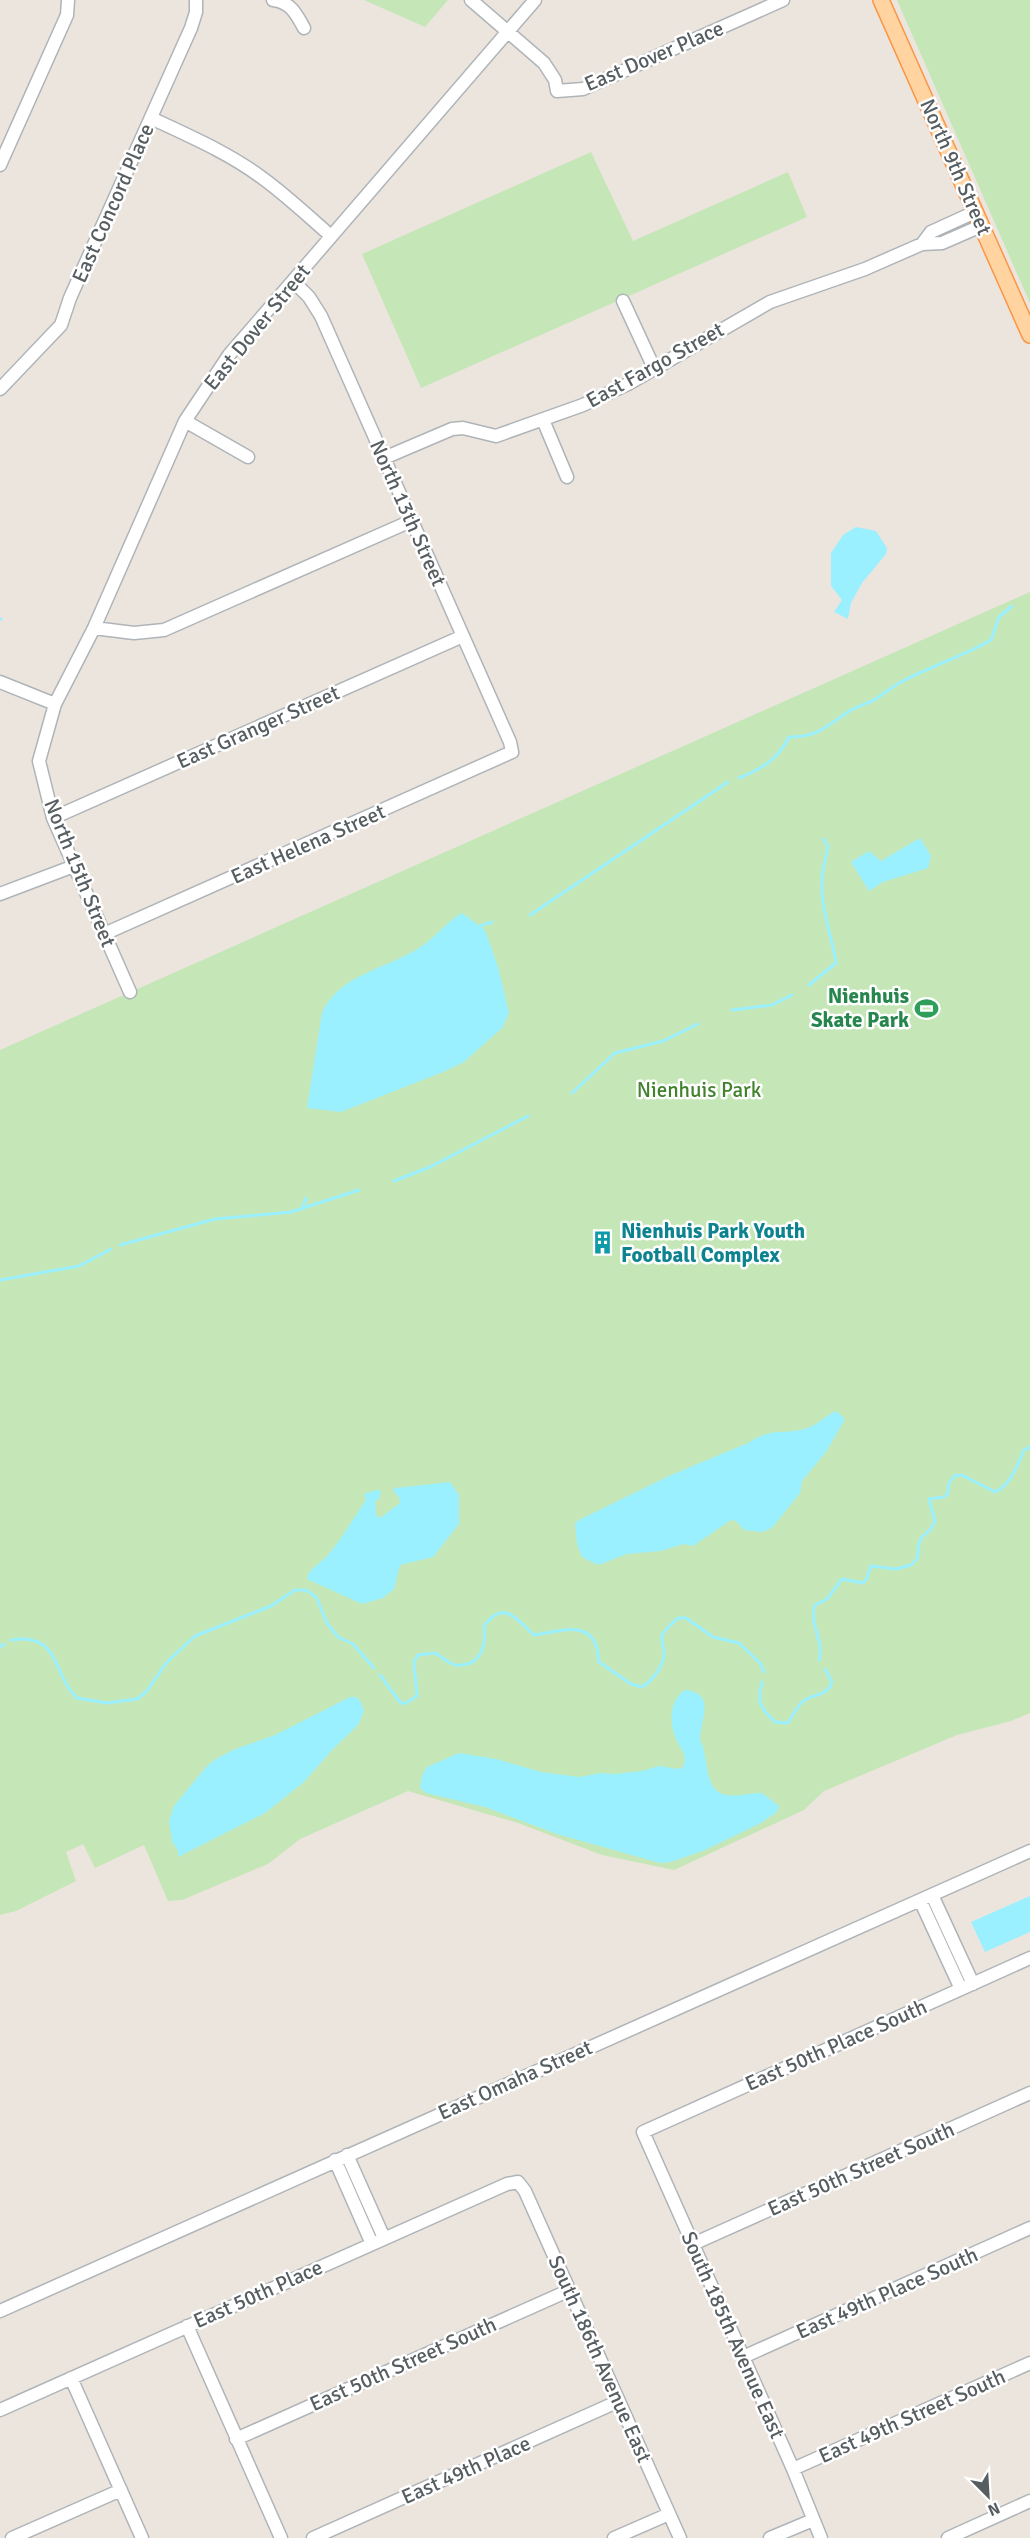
<svg xmlns="http://www.w3.org/2000/svg" width="1030" height="2538" font-family="Signika,sans-serif">
<rect width="100%" height="100%" fill="#ece5de"/>
<path fill="#c5e6b7" d="M364 0H448L425 27Z
M897 0H1030V303Z
M591 152 633 241 788 172 807 217 421 388 362 254Z
M1030 592V1713L1011 1721 957 1735 824 1791 804 1810 674 1870 602 1855 518 1823 408 1791 300 1839 268 1864 182 1900 168 1901 144 1845 95 1868 83 1844 66 1852 76 1881 16 1911 0 1915V1050Z"/>
<path fill="#9bf0ff" d="M856 527 876 531 887 548 886 554 862 583 851 603 848 619 834 612 842 600 831 586V553L843 535Z
M920 838 931 856 928 868 883 882 869 891 851 862 869 851 881 861Z
M462 913 485 930 498 967 509 1013 502 1028 464 1062 443 1072 341 1112 307 1108 322 1013C338 975 386 969 419 948 435 938 446 922 462 913Z
M836 1411 843 1417 844 1421 826 1452 802 1481 800 1493 772 1528 762 1532 744 1530 736 1521 731 1520 693 1546 684 1544 661 1551 627 1554 598 1565 582 1557 577 1544 575 1523 581 1519 671 1475 748 1443C773 1426 783 1436 807 1428 818 1425 825 1416 836 1411Z
M450 1482 459 1495V1524L433 1557 400 1565 394 1589 383 1598 362 1604 307 1579C308 1569 321 1563 328 1555 342 1538 354 1518 366 1500L364 1494 376 1490 381 1491 379 1499 375 1501 376 1515 380 1518 400 1503 399 1497 393 1491 395 1488Z
M685 1690C717 1693 700 1721 700 1739 700 1741 703 1745 703 1747 707 1759 706 1786 720 1793 733 1799 749 1792 762 1793L779 1806 777 1812 759 1824 705 1850 671 1862 660 1863 557 1834 485 1807 426 1793 420 1788 422 1776 427 1767 459 1753 496 1759 541 1772 579 1777 601 1773 614 1774 642 1771 659 1766 678 1769 683 1767C688 1755 681 1750 676 1739 669 1723 669 1700 685 1690Z
M350 1697H356L361 1702 364 1711 358 1725 332 1750 304 1782 265 1813 178 1857V1851L172 1841 169 1821 174 1806 206 1767 216 1759 233 1750 275 1735Z
M1030 1896V1932L985 1952 971 1922Z"/>
<g fill="none" stroke-linecap="round" stroke-linejoin="round">
<path stroke="#9bf0ff" stroke-width="3" d="M0 619H1
M739 778C762 769 778 759 789 737 820 737 827 725 851 710 858 706 865 704 872 701 883 695 892 686 903 681 932 666 963 656 991 640L999 617 1012 606
M530 915 728 782
M480 926 492 922
M809 985 836 963C832 936 820 907 822 879 823 868 826 857 828 846L823 839
M732 1010 772 1005 792 995
M572 1093 615 1053 663 1041 698 1024
M394 1181 430 1167 528 1116
M303 1207 306 1198
M120 1245 215 1219 291 1212 359 1190
M0 1280 79 1266 111 1249
M11 1640C61 1631 53 1677 77 1698L107 1703 137 1699 146 1692 167 1662 195 1636 271 1606 295 1590H306L316 1597 327 1623 338 1637 353 1644 374 1668
M0 1647 4 1644
M819 1660C825 1641 808 1623 815 1605L827 1599 842 1579 863 1583 867 1578 871 1566 896 1569 911 1565 917 1559 919 1543 922 1537 931 1529 935 1521 929 1499 944 1497 948 1493 949 1483 954 1476 962 1475 995 1492C1011 1485 1018 1464 1024 1450L1030 1447
M380 1675 400 1702 404 1704 417 1696 414 1662 418 1655 435 1653C441 1656 449 1664 456 1665 480 1667 487 1646 484 1626 504 1598 518 1621 534 1635 555 1633 588 1618 597 1648 598 1653 598 1658 599 1662L631 1684 642 1687C652 1681 662 1668 664 1656 665 1650 661 1642 662 1636 664 1629 673 1623 678 1618H686L713 1637 739 1643 760 1663 764 1672
M762 1682C757 1702 760 1708 775 1722L787 1723C794 1717 796 1705 805 1700 815 1694 828 1695 832 1682L825 1669"/>
<defs>
<path id="minor" d="M273 0C290 2 296 13 304 28
M471 0 544 63 555 80 557 91 583 89 783 0
M151 118C189 136 227 152 261 177 286 195 308 216 331 236
M0 165 67 15 68 0
M922 244 931 232 975 212
M623 301 654 368
M0 389 61 325 70 298 191 28 196 12V0
M543 420 567 477
M185 421 248 457
M384 458 452 429 463 428 496 436 583 405 628 384 770 302 865 269 922 244 942 243 981 226
M94 628 134 633 164 630 411 521
M0 682 55 704
M53 818 463 636
M0 894 74 866
M104 934 512 752 510 742 321 316 309 297 293 281
M130 992 53 818 39 761 55 704 94 628 185 421 229 355 535 0
M932 1895 973 1984
M920 1900 961 1989
M347 2155 384 2238
M335 2160 372 2244
M693 2244 1030 2093
M0 2311 1030 1851
M187 2326 281 2538
M743 2357 1030 2228
M71 2378 142 2538
M0 2410 507 2184 518 2182 525 2191 680 2538
M236 2439 570 2290
M793 2469 1030 2363
M12 2538 121 2490
M313 2538 619 2401
M614 2538 669 2514
M770 2538 813 2520
M821 2538 793 2469 643 2132 1030 1958
M948 2538 1030 2501"/>
<path id="major" d="M881 0 1030 335"/>
</defs>
<use href="#minor" stroke="#afb4b8" stroke-width="15"/>
<use href="#major" stroke="#fb9647" stroke-width="18"/>
<use href="#minor" stroke="#fff" stroke-width="12"/>
<use href="#major" stroke="#ffd4a0" stroke-width="15"/>
</g>
<defs>
<symbol id="stadium-bare" viewBox="-9 -9 18 18"><path d="M0-5a6.5 5 0 1 0 0 10a6.5 5 0 1 0 0-10ZM-3.5-1.8h7v3.6h-7Z" fill="#2e9e5b" stroke="#fff" stroke-width="2.5" paint-order="stroke"/></symbol>
<symbol id="building-bare" viewBox="-9 -9 18 18"><path d="M-4-6H4V6H1V3H-1V6H-4ZM-2.5-4.3h1.7v1.8h-1.7ZM.8-4.3h1.7v1.8H.8ZM-2.5-1h1.7V.8h-1.7ZM.8-1h1.7V.8H.8Z" fill="#0f9aa8" stroke="#fff" stroke-width="2.5" paint-order="stroke"/></symbol>
</defs>
<g fill-rule="evenodd">
<use href="#stadium-bare" x="910" y="992" width="33" height="33"/>
<use href="#building-bare" x="586" y="1226" width="33" height="33"/>
</g>
<g text-anchor="middle" stroke-width="5" stroke-linejoin="round" paint-order="stroke">
<g font-size="21" fill="#575e61" stroke="#fff">
<text transform="translate(654 56) rotate(-23)" y="7">East Dover Place</text>
<text transform="translate(956 167) rotate(66)" y="7">North 9th Street</text>
<text transform="translate(113 203) rotate(-66)" y="7">East Concord Place</text>
<text transform="translate(257 327) rotate(-51)" y="7">East Dover Street</text>
<text transform="translate(655 365) rotate(-29)" y="7">East Fargo Street</text>
<text transform="translate(408 513) rotate(66)" y="7">North 13th Street</text>
<text transform="translate(258 727) rotate(-24)" y="7">East Granger Street</text>
<text transform="translate(308 844) rotate(-24)" y="7">East Helena Street</text>
<text transform="translate(80 873) rotate(68)" y="7">North 15th Street</text>
<text transform="translate(836 2045) rotate(-24)" y="7">East 50th Place South</text>
<text transform="translate(515 2080) rotate(-24)" y="7">East Omaha Street</text>
<text transform="translate(861 2169) rotate(-24)" y="7">East 50th Street South</text>
<text transform="translate(887 2293) rotate(-24)" y="7">East 49th Place South</text>
<text transform="translate(258 2294) rotate(-24)" y="7">East 50th Place</text>
<text transform="translate(733 2335) rotate(66)" y="7">South 185th Avenue East</text>
<text transform="translate(600 2359) rotate(66)" y="7">South 186th Avenue East</text>
<text transform="translate(403 2364) rotate(-24)" y="7">East 50th Street South</text>
<text transform="translate(912 2416) rotate(-24)" y="7">East 49th Street South</text>
<text transform="translate(466 2470) rotate(-24)" y="7">East 49th Place</text>
</g>
<g font-size="21" font-weight="bold" fill="#27864d" stroke="#fff" text-anchor="end">
<text x="909" y="1003">Nienhuis<tspan x="909" dy="24">Skate Park</tspan></text>
</g>
<g font-size="21" fill="#41822d" stroke="#fff">
<text x="699" y="1097">Nienhuis Park</text>
</g>
<g font-size="21" font-weight="bold" fill="#0d838f" stroke="#fff" text-anchor="start">
<text x="621" y="1238">Nienhuis Park Youth<tspan x="621" dy="24">Football Complex</tspan></text>
</g>
</g>
<g transform="translate(988 2496) rotate(156)" stroke="#ffffff" stroke-width="4.5" paint-order="stroke">
<path d="M0-4.5L10 22L0 15L-10 22Z" fill="#575e61"/>
<text y="-9" font-size="16" font-weight="bold" text-anchor="middle" fill="#575e61">N</text>
</g>
</svg>
